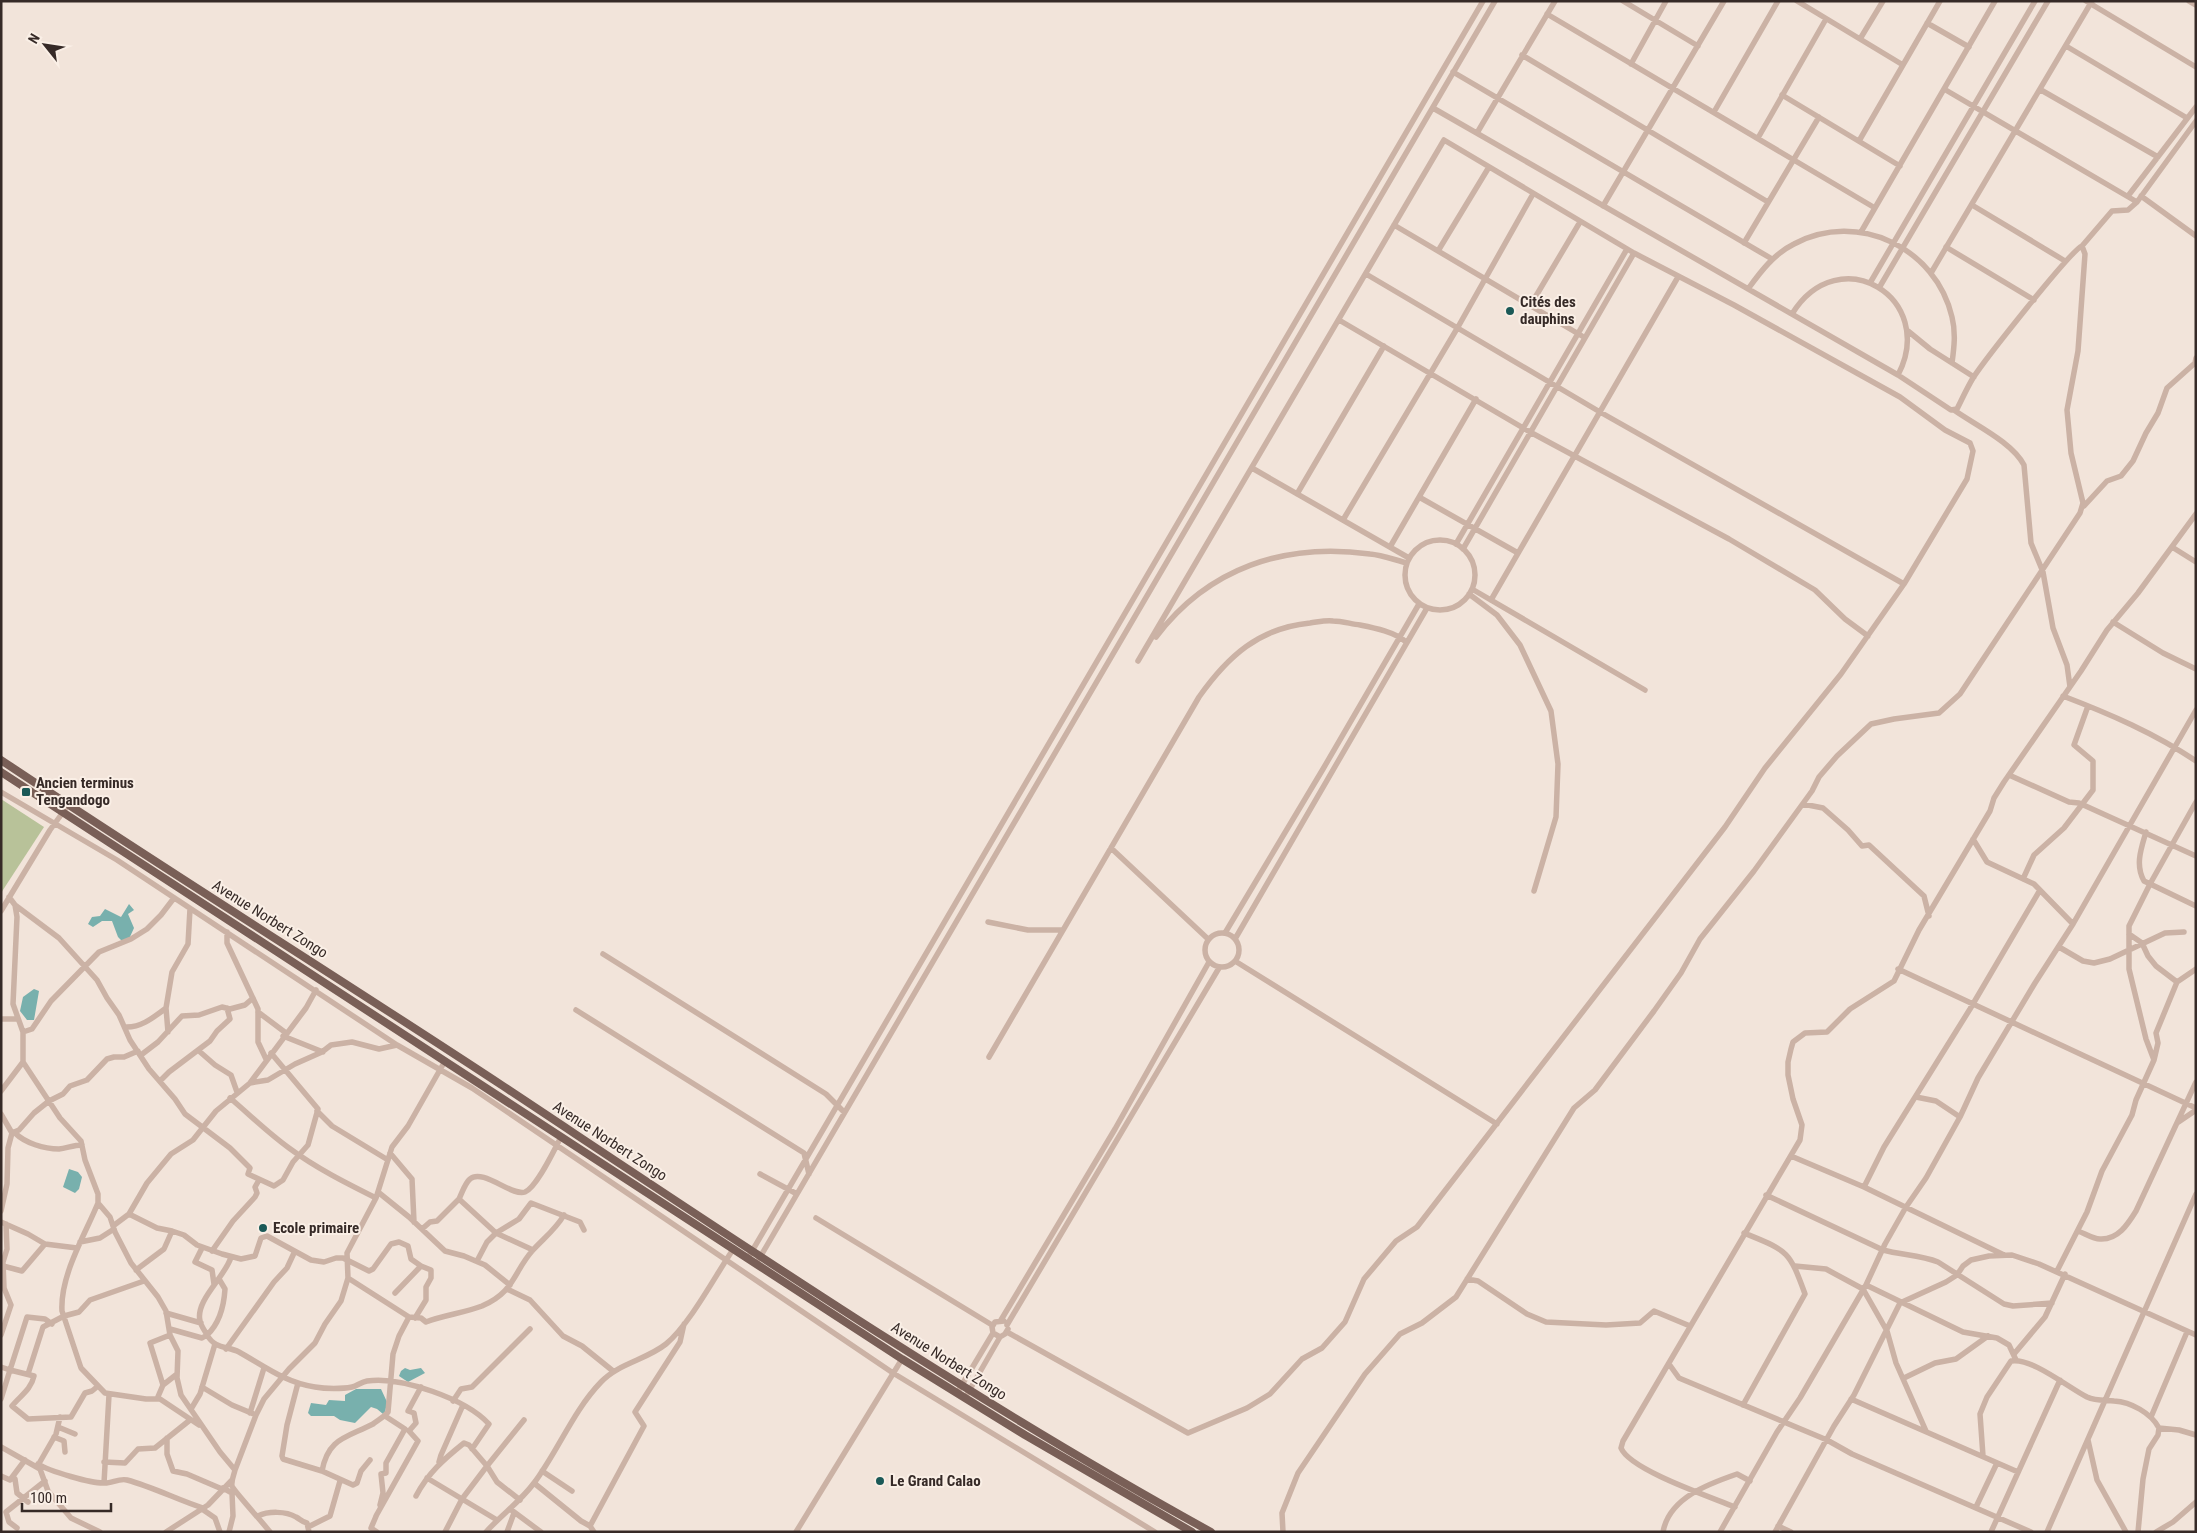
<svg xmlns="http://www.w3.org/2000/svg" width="2197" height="1533" font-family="'Roboto Condensed',sans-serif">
<rect width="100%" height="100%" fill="#f2e4da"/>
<path fill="#b8c299" d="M1 799 44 827 1 893Z"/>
<path fill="#78b0ad" d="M129 904 134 910 128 914 134 928 129 939 123 942 118 937 112 921H102L93 927 88 924 92 917 100 916 105 909 121 917Z
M34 989 39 991 34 1020H27L20 1011 23 997Z
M69 1169 78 1172 82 1177 79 1189 75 1193 63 1187Z
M405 1368 410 1370 421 1368 425 1373 408 1382 399 1376 401 1371Z
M356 1389H381L387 1402 385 1413 383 1414 377 1409 371 1407 355 1423 340 1420 334 1416H311L308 1413 311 1403 326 1405 329 1400 345 1401V1395Z"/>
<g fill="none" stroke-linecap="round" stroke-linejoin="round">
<path stroke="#cbb2a5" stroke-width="5.5" d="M1623 1 1698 46
M1797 1 1903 65
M2086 1 2196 67
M2189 1 2196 5
M1547 14 1875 208
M1927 23 1969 47
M1860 39 1883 1
M2066 46 2187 118
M1522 55 1768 202
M1631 64 1666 1
M1453 72 1772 259
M1944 89 2137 202
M2041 90 2158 157
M1782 95 1900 166
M1433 108 1898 375 1951 410 1957 409C1962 399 1967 388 1973 378 1984 361 2070 251 2082 246
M1714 112 1778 1
M1477 133 1555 1
M1758 138 1826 19
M1859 141 1940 1
M2128 196 2196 107
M2141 196 2196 236
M1972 205 2065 261
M1603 206 1724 1
M1394 225 1582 336
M1861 232 1995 1
M1744 243 1819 117
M1946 247 2034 300
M1438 251 1489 167
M1931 273 2092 1
M1366 274 1600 412 1904 584
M1870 283 2035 1
M1879 288 2048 1
M1748 289C1761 271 1774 254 1794 244 1858 210 1936 248 1952 317 1956 333 1954 348 1952 363
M1530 306 1580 222
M1792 314C1839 238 1938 298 1898 375
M1339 320 1530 432 1729 539 1815 590 1845 619 1868 636
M1908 331 1930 349 1974 377
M1954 410C1975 425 2012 442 2024 465L2031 543 2043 572 2053 628 2067 665 2070 687
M1252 468 1409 558
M1297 494 1384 346
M1419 497 1518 553
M2084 506 2107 481 2121 476 2133 461 2146 433 2158 413 2167 388 2195 363 2196 358
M1343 520 1458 327 1533 194
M1405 575a35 35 0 1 1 70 0a35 35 0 1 1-70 0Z
M1456 544 1627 249
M1390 547 1476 399
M2172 547 2196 562
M1463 549 1634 253
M1472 589 1645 690
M1469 594 1497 615 1520 645 1551 711 1558 764 1556 817 1534 891
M1491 600 1678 277
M2113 622 2163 653 2196 669
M1156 637C1208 568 1285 542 1370 554 1382 555 1395 560 1407 563
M2063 696C2110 714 2154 733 2196 761
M2009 775 2069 802 2079 803 2196 856
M1 792 117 860 397 1045 472 1088 893 1373 1155 1532
M1803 804 1823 808 1848 830 1862 846 1869 845 1924 896 1929 916
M2146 832C2141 849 2135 865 2144 881L2196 906
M1973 839 1987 862 2034 884 2073 924
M1111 848 1208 939
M2023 879 2034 855 2064 828 2093 790V761L2074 745 2088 706
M9 897 15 905 17 917 13 1004 23 1032V1062L60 1118 81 1141 85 1160 98 1194V1203L110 1217 115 1232 131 1263 158 1297 166 1311 170 1335 178 1351 177 1378 181 1395 220 1452 235 1470C234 1475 231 1480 232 1486 233 1490 264 1524 270 1532
M15 905 59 938 97 980 107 998 119 1015 130 1040 149 1069 175 1099 185 1114 230 1148 250 1168 248 1174 274 1186 283 1180 293 1162 308 1145 318 1109 271 1053
M1 911 50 830 69 804
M988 922 1028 930H1063
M227 932V943L258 1009V1042L266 1059
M1205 950a17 17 0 1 1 34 0a17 17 0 1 1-34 0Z
M1225 933 1323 769 1419 604
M1235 939 1427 608
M2059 947 2083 961 2094 963 2110 959 2165 933 2184 932
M603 954 826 1094 844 1112
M1235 961 1497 1124
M1898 969 2196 1108
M2177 982 2196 969
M166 1008 168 1032
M576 1010 804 1153 809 1174
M258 1012 286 1033
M1 1019H18
M125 1027C141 1028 154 1017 166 1008L172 972 188 944 190 909
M23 1032 32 1029 51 1001 99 952 131 939 147 929 161 915 174 898
M283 1036 323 1052
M199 1051 215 1065 231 1075 237 1092
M141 1055 158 1042 182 1016 199 1015 222 1007 230 1009 245 1005 253 998
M989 1057 1199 697C1228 656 1259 628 1310 623 1318 622 1326 620 1333 621 1342 621 1351 624 1360 625 1375 628 1395 632 1406 642
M2154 1060 2146 1039 2129 969V926L2150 884 2196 802
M160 1081 169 1072 210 1041 217 1031 230 1019 227 1008
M250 1083 268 1080 295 1064 322 1052 331 1045 352 1042 379 1049 397 1045
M1 1091 23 1062
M1916 1097 1936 1101 1960 1117
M230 1098C250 1115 268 1133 289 1148 316 1168 346 1183 376 1198
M317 1111 332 1126 388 1160
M1 1114 12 1133 8 1148 7 1184 1 1211
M2177 1123 2196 1110
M12 1133 19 1130 34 1113 49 1101 63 1094 70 1086 87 1080 107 1059 114 1057H124L138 1051
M15 1133C25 1143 44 1149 59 1149 67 1148 74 1145 82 1145
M390 1153 412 1179 414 1222
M1791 1156 1864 1187 2004 1255
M760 1174 797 1194
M1864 1187 1884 1147 1970 1009 2040 890
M378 1192 409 1217 445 1251 464 1256 485 1265 510 1285
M1766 1195 1883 1250C1901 1255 1921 1255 1938 1262L2004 1304 2013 1306 2052 1303
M459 1199C462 1193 465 1183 470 1179 483 1168 512 1197 525 1192 537 1187 554 1150 561 1137
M98 1203C85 1235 60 1275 62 1311L81 1368 105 1393 146 1399H160L199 1425
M129 1214 157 1228 172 1231
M816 1218 992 1325
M1 1222 28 1234 45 1244 77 1248
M113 1226 129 1214 147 1183 171 1154 193 1140 216 1111 250 1083 306 1008 316 990
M422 1229 430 1222 437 1221 459 1199 496 1233 533 1250
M2078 1231C2084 1233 2093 1239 2100 1239 2118 1240 2128 1224 2136 1211L2196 1082
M80 1242 100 1238 114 1229
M202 1248 195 1262 212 1270 214 1284
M212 1251 233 1221 255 1197 257 1193 255 1187 259 1180
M748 1258 1483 1
M759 1259 1495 1
M477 1261 487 1242 496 1233 519 1219 531 1203 580 1222 584 1230
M3 1266 22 1271 45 1244
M1795 1266 1826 1269 1863 1289 1887 1331 1896 1363 1926 1431
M136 1270 164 1249 172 1231 184 1235 197 1245 222 1254 241 1259 255 1256 261 1238 267 1236 311 1260 324 1262 336 1258H343L369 1271 373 1269 391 1244 399 1242 408 1246 411 1259 421 1266
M2057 1271 2087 1212 2102 1171 2132 1115 2136 1100 2154 1060 2158 1043 2156 1033 2177 982 2156 966 2148 956 2142 943 2129 934
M348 1278 409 1317 421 1318 426 1322C444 1315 464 1313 482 1306 515 1292 513 1272 533 1250 544 1238 556 1229 564 1215
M219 1279 225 1289C224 1305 220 1323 207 1335 205 1331 201 1326 200 1321 195 1300 226 1276 231 1257
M1467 1279 1478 1281 1527 1314 1546 1322 1606 1325 1640 1323 1654 1311 1690 1326
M1866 1285 1963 1332 1997 1338 2009 1345 2016 1360
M507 1289 530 1300 563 1336 582 1346 613 1371
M395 1293 421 1266 431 1270V1278L426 1287V1300L415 1318
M166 1313 201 1323
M1001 1320 1115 1129 1209 962
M1007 1325 1219 968
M170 1329 202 1338 207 1335C215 1349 227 1346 239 1352 264 1366 286 1383 315 1387 326 1389 342 1389 352 1387 357 1386 361 1382 367 1381 401 1376 466 1399 489 1424L472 1449
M1007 1332 1188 1433 1247 1408 1270 1394 1302 1359 1322 1348 1345 1322 1364 1279 1396 1241 1417 1227 1725 827 1765 768 1841 674 1904 584 1967 479 1973 451 1970 443 1945 430 1900 397 1734 305 1634 253 1444 140 1138 661
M1 1335 11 1305 4 1288 3 1262 7 1249 6 1224
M1000 1337 993 1333 992 1327 995 1322 1004 1321
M226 1349 274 1282 287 1268 294 1253
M2014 1354 2045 1317 2065 1274
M1669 1364 1679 1378 1827 1440 1852 1454 2031 1532
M1 1367 10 1370 27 1317 45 1319 52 1324
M28 1374 43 1327 64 1316 79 1312 90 1300 144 1281
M1904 1378 1935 1363 1956 1359 1988 1336
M298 1383 287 1425 282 1456 283 1459 322 1471C328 1438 346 1438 373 1424 378 1420 384 1417 388 1412L393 1354 399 1336 409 1317
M163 1385 150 1343 170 1335
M202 1387 232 1405 256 1415
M957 1393 993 1333
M965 1398 1000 1337 1005 1334 1008 1329
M1 1399 10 1370 34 1376C31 1390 20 1396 12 1406L28 1419 71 1417 85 1393 92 1391 98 1386
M157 1399 163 1385 177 1374
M1851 1399 2018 1472
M453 1401 461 1389 472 1387 530 1329
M1743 1405 1805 1294C1789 1250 1788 1251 1744 1233
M191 1409 200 1394 215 1344
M250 1413 264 1368
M2151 1417 2187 1332
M58 1427 75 1434
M2159 1428 2179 1430 2196 1435
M54 1437 64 1441 65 1452
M167 1438V1454L173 1471 187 1474 222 1489
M2088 1440 2097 1480 2126 1532
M1 1447 40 1469 48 1491 71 1518 100 1532
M1983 1456 1980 1414 1987 1397 2011 1361C2031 1357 2069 1388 2087 1397 2096 1401 2105 1400 2114 1401 2131 1402 2151 1413 2159 1428L2158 1435 2149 1449 2143 1479 2138 1532
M104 1462 125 1463 138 1449 155 1448 190 1420
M439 1462 441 1455 463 1405
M38 1464C49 1471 92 1484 105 1483 112 1483 120 1478 127 1480 153 1487 178 1500 203 1508
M37 1467 56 1434 60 1417
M235 1470 256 1415 264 1399 289 1369 315 1343 325 1324 341 1301 348 1278 347 1253 376 1198 392 1147 408 1126 445 1061
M322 1471 353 1485 357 1483 361 1471 370 1460
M542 1471 572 1491
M1 1476 10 1480 25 1460
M13 1477 15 1479 17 1493 28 1502
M104 1483 109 1395
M534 1483 581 1521 590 1526 594 1532
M223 1488 232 1493 233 1516 229 1532
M416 1496C428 1473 444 1459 464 1443L469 1445 487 1466 462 1499 427 1478
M520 1500 497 1482 487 1466 524 1420
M380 1505 383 1493 381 1474 386 1473V1463L405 1429 385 1416
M1735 1507C1711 1497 1630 1470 1621 1448L1623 1441 1800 1140 1802 1125 1793 1099 1788 1075V1062L1791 1049 1793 1042 1805 1033 1827 1032 1850 1009 1894 981 1919 930 1990 811 1994 798 2004 782 2081 671 2107 630 2138 593 2196 514
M1976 1507 1997 1463
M202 1509 215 1518 220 1532
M510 1509 541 1532
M377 1514 371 1528 377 1532
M258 1516C268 1511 286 1511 296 1517 300 1519 302 1522 307 1523L309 1532
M376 1516 418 1441 409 1431 416 1423 414 1413 408 1411 421 1387
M590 1526 644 1426 635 1412 680 1342 684 1324
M1778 1526 1791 1532
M308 1527 330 1516 340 1481
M17 1528 9 1522 6 1512 45 1481
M166 1532 208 1505 232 1480
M445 1532 462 1499 497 1520
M486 1532C501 1515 520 1502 534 1483 558 1451 573 1411 601 1382 619 1363 646 1360 666 1344 690 1324 715 1276 734 1248
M507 1532 514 1513
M796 1532 902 1359
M1283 1532 1282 1513 1298 1473 1365 1374 1400 1334 1422 1323 1456 1297 1574 1108 1595 1090 1654 1011 1681 973 1700 939 1754 871 1812 791 1819 777 1837 756 1871 724 1894 719 1939 713 1960 694 2080 513 2083 503 2071 453 2067 410 2078 351 2085 254 2082 246 2112 211 2128 210 2137 202 2196 121
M1663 1532C1669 1498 1708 1484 1737 1474L1750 1481
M1720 1532 1777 1432 1800 1398 1866 1285 1885 1244 1906 1207 1926 1178 1960 1117 1978 1078 2035 983 2073 924 2196 710
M1775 1532 1834 1426 1854 1395 1900 1303 1946 1282 1957 1275 1963 1266 1971 1260 1989 1256 2012 1255 2039 1264 2196 1335
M1991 1532 2060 1380
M2047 1532 2196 1194
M2156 1532 2173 1522 2196 1502"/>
<path stroke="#795f57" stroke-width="8" d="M1 760C167 871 336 976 503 1086 735 1240 966 1397 1211 1532
M1 772 902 1359 1025 1435 1192 1532"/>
</g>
<g fill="#1b5957" stroke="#faefe6" stroke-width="2">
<circle cx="1510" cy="311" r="5"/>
<rect x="21" y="787" width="10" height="10" rx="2.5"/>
<circle cx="263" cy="1228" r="5"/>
<circle cx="880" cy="1481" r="5"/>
</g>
<g text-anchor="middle" stroke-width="4" stroke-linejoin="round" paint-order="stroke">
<g font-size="15" font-weight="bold" fill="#362a27" stroke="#faefe6" text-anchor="start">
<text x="1520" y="307">Cités des<tspan x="1520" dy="17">dauphins</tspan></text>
<text x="36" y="788">Ancien terminus<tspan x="36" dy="17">Tengandogo</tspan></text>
<text x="273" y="1233">Ecole primaire</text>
<text x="890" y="1486">Le Grand Calao</text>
</g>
<g font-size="15" fill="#362a27" stroke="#faefe6">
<text transform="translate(270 919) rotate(32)" y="5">Avenue Norbert Zongo</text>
<text transform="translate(610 1141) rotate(33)" y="5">Avenue Norbert Zongo</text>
<text transform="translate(949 1361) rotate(32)" y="5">Avenue Norbert Zongo</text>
</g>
</g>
<rect width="2197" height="1533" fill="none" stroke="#362a27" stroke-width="5"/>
<g transform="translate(45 45) rotate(300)" stroke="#faefe6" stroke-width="4" paint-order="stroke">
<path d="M0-4L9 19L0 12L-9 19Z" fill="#362a27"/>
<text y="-8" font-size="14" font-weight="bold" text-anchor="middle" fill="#362a27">N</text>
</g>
<path d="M22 1503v8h89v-8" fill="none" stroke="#362a27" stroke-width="2.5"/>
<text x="30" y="1503" font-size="15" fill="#362a27" stroke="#faefe6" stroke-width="4" paint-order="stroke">100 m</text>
</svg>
